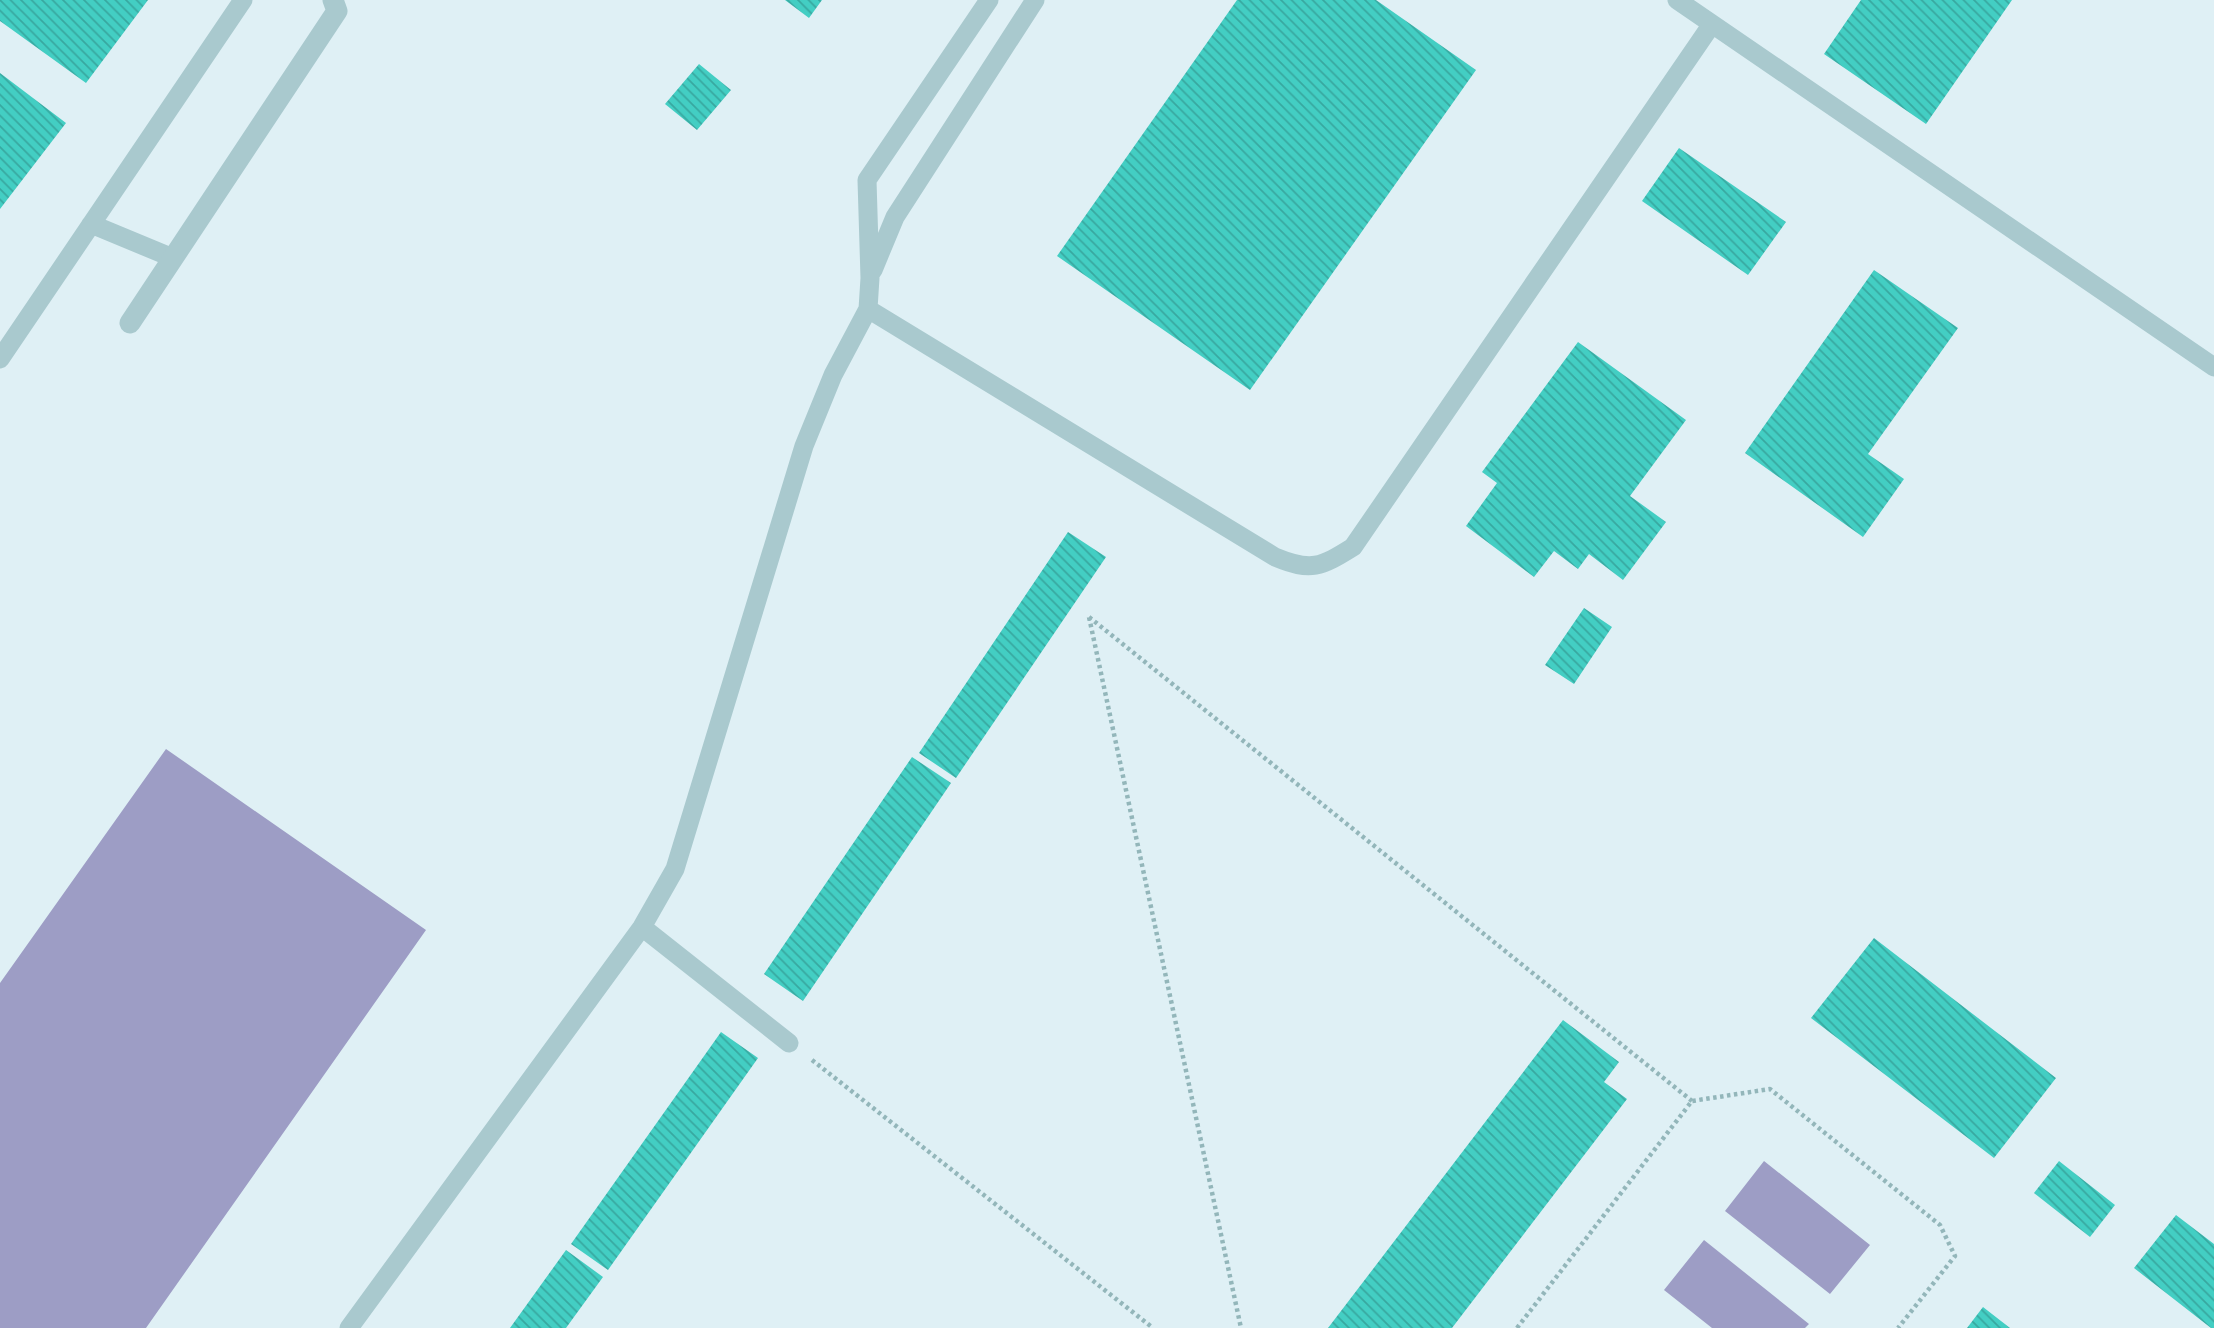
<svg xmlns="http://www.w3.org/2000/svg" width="2214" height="1328" font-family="Inter,sans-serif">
<defs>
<pattern id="building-back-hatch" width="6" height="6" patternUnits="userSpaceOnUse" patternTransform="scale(1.75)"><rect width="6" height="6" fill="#43cec3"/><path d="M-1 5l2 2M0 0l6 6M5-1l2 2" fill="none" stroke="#38a8a0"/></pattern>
</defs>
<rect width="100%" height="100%" fill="#dff0f5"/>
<path fill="#9d9dc5" d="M166 749 426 930 146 1328H0V983Z
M1764 1161 1870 1245 1830 1294 1725 1211Z
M1704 1240 1809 1324 1805 1328H1712L1664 1290Z"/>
<path fill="url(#building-back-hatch)" d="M0 0H148L86 83 0 21Z
M785 0H822L809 18Z
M1237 0H1376L1476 70 1250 390 1057 256Z
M1861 0H2012L1926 124 1824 54Z
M699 64 731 90 697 130 665 104Z
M0 73 66 123 0 209Z
M1679 148 1786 222 1748 275 1642 201Z
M1874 270 1958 328 1868 454 1904 479 1863 537 1745 453Z
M1578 342 1686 420 1630 496 1666 522 1623 580 1589 554 1578 569 1554 551 1534 577 1466 526 1497 483 1482 472Z
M1068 532 1106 557 956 778 919 753Z
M1584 608 1612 627 1574 684 1545 665Z
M912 757 951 783 803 1001 764 974Z
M1874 938 2056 1078 1994 1158 1811 1018Z
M1563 1020 1619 1062 1604 1082 1627 1099 1452 1328H1328Z
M721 1032 758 1058 608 1270 571 1244Z
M2059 1161 2115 1205 2090 1237 2034 1193Z
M2176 1215 2214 1244V1328H2211L2134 1268Z
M566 1250 603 1277 566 1328H510Z
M1983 1307 2010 1328H1967Z"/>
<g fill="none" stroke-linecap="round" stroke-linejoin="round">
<path stroke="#93b6ba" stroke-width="4.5" stroke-dasharray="3.5 3.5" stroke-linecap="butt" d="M1089 617 1692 1101
M1089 617 1241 1328
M812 1060 1153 1328
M1517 1328 1692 1101 1770 1089 1940 1225 1955 1256 1898 1328"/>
<path stroke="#a9c9ce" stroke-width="19" d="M1677 0 2214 367
M91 224 173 258
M873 270 895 217 1035 0
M868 309 1275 557C1311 572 1321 567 1353 547L1712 24
M0 359 243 0
M642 927 789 1043
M349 1328 642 927 675 869 804 446 833 375 868 309 870 278 867 180 989 0"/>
<path stroke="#a9c9ce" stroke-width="21" d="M130 323 337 11 333 0"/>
</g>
</svg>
